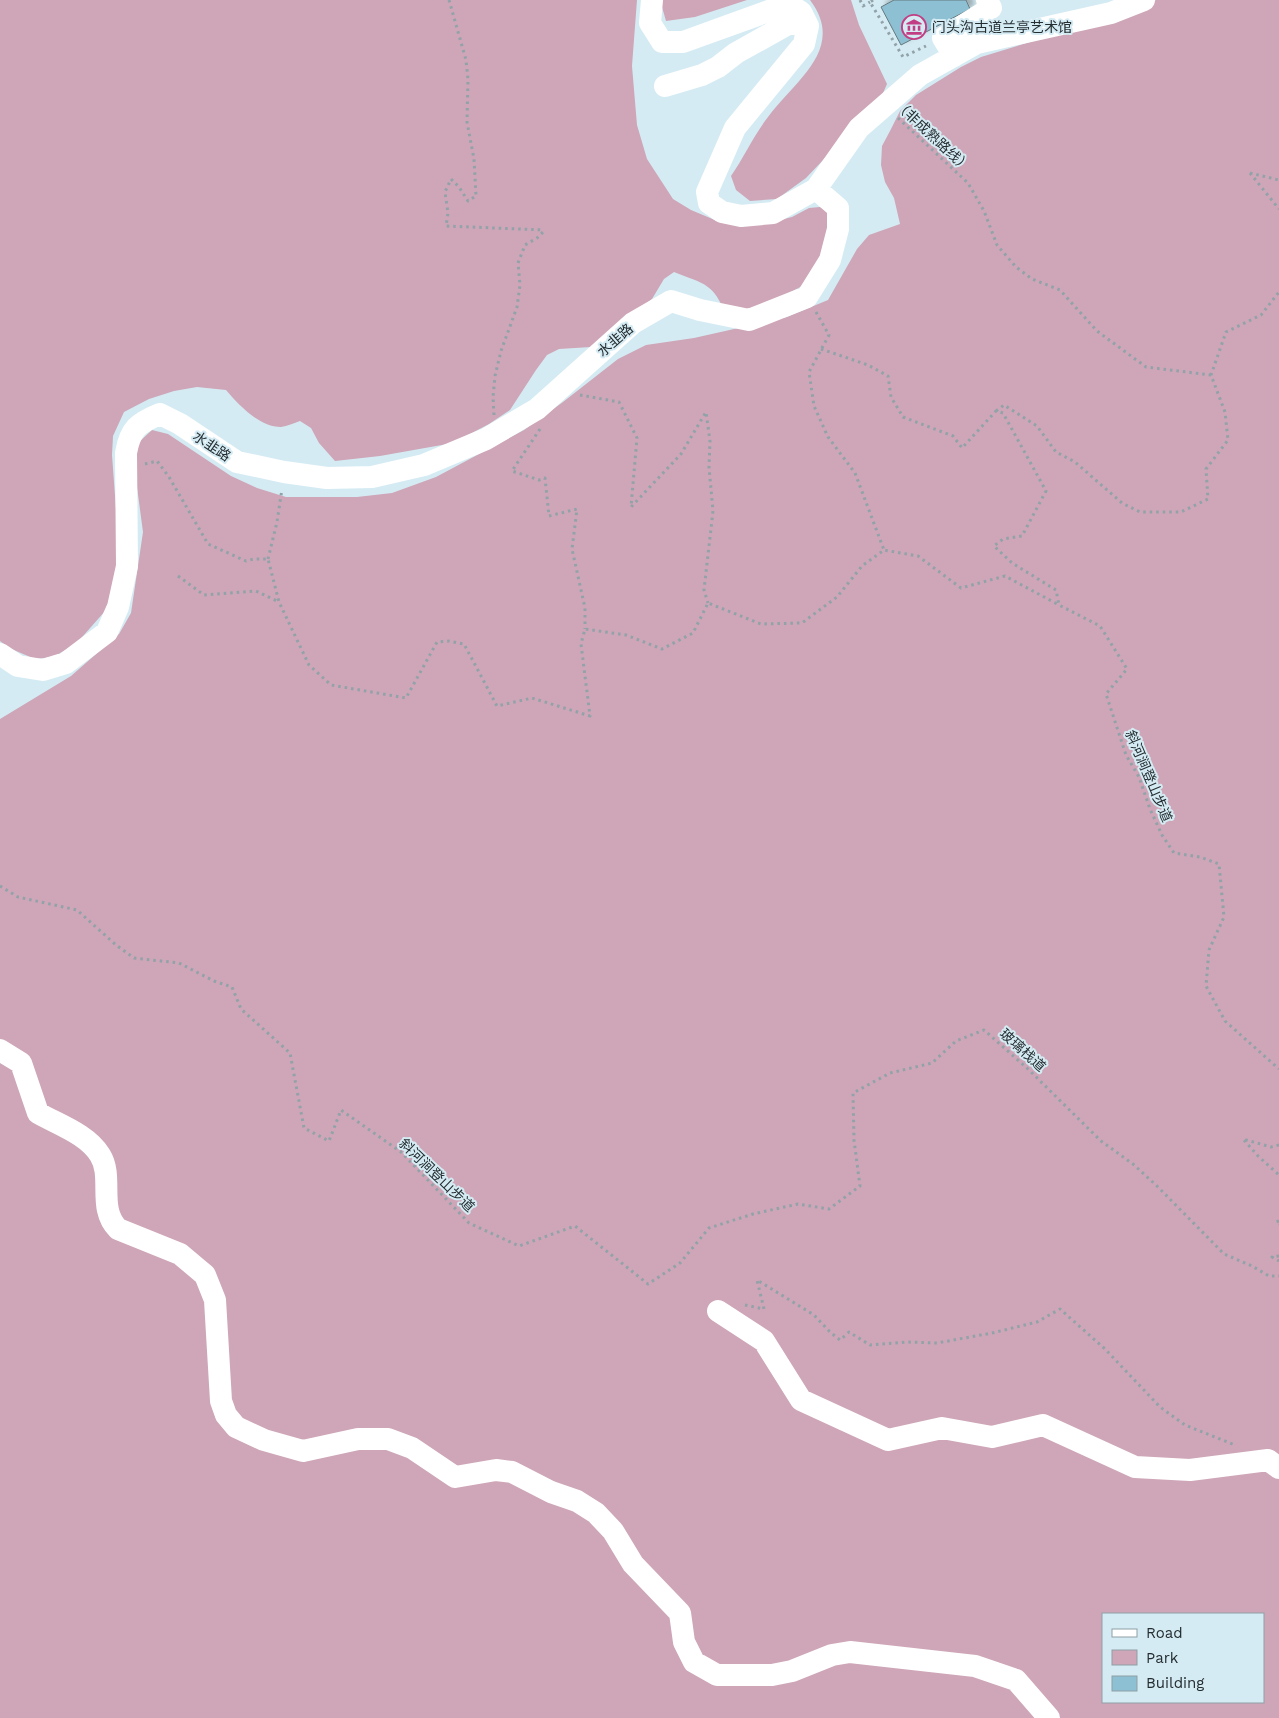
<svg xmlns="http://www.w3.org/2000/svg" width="1279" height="1718" font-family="'Work Sans','Noto Sans SC',sans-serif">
<defs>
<filter id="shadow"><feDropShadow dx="4.5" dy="-4.5" stdDeviation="2.5" flood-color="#0004"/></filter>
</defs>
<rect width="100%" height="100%" fill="#d5ebf3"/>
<path fill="#cea6b7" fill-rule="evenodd" d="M0 0H637L632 66 637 125 647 159 673 199 691 210 722 223 764 224 792 217 809 208 820 207 831 213 821 256 806 284 740 319 727 316C712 282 706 285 674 272L664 279 652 299 591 347 559 349 547 355 536 370 510 410 489 424 453 443 380 456 335 461 319 443 311 428 300 421C294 423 287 426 281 427 259 427 239 405 226 390L197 387 174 391 149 399 124 412 113 436 112 455 120 563 106 610 76 644 53 657 35 659 9 648 0 641Z
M660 0H747L695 17 666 21Z
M810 0H851L859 25 887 84 880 100 806 178 777 199 750 201 736 190 731 176C744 157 754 135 768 117 794 81 847 49 810 0Z
M1156 0H1279V1718H0V719L71 676 119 634 131 613 143 532 133 457 138 443 152 430 168 434 231 476 257 488 286 497H357L392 493 436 477 524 430 563 402 618 359 646 345 694 338 787 317 828 300 857 249 869 235 900 224 894 198 885 182 881 165 882 146 890 131 900 111 916 95 961 67 981 57 1131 11ZM1103 1614H1263V1702H1103Z"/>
<path fill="#8dc0d2" stroke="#64787f" filter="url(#shadow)" d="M894 0H966L970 9 901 45 881 7Z"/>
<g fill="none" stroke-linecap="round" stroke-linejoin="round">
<path stroke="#91a2a9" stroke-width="3" stroke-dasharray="2.5 4" stroke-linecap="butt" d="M449 0 466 60 468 79 467 122 474 159 476 196 468 201 459 187 451 179 445 192 448 213 446 226 544 230
M860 0 863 6 870 2
M873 0 870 2 903 57 926 46
M898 118 968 183 984 211 997 245 1016 267 1032 279 1060 290 1097 331 1146 367 1211 375
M1250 173 1279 209
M1250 173 1279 180
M816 312 829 335 809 372 814 406 828 437 855 473 884 550
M821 349 868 365 888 376 891 397 903 417 953 436 962 448 996 411 1003 413 1046 491 1022 536 1003 539 994 546 1012 563 1056 590 1059 605 1100 626 1127 669 1106 694 1126 755 1139 777 1150 809 1162 835 1174 853 1200 857 1219 864 1224 917 1209 950 1206 986 1225 1021 1279 1069
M580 395 619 402 637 438 631 507 681 454 706 412 710 441 709 467 713 511 704 590 708 603
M996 411 1004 405 1037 426 1056 452 1075 462 1122 503 1140 512H1181L1208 499 1206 469 1228 440 1225 412 1211 375 1226 332 1261 315 1279 292
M494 415 493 397 495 376 501 351 517 307 520 285 518 263 525 245 537 238 544 231
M540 429 512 471 539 480 545 478 549 516 577 509 572 549 585 608V629
M145 464 157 461 169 477 208 544 246 561 254 559H268L279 602 309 665 331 685 406 698 437 642 449 641 464 644 497 706 532 698 590 716 581 644 585 629 626 635 662 649 693 633 708 603 761 624 802 623 837 597 862 566 884 550 918 556 961 588 1005 576 1059 605
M268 559 277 522 282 489
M178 576 204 595 256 591 279 602
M0 886 18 897 77 910 116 945 134 958 179 963 214 981 232 987 241 1009 290 1053 304 1128 329 1141 341 1110 401 1152 469 1223 519 1246 575 1226 648 1284 680 1263 709 1228 753 1214 798 1204 829 1209 860 1186 854 1140 853 1093 890 1073 932 1063 956 1041 984 1030 1028 1069 1101 1141 1133 1164 1158 1187 1224 1254 1252 1266 1269 1276H1279
M1279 1145 1271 1147 1243 1139 1258 1156 1279 1175
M1279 1221 1276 1222 1279 1224
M1279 1256 1272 1257 1279 1261
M745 1305 764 1309 757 1280 814 1315 830 1332 840 1340 849 1332 870 1345 907 1342 937 1343 992 1333 1037 1322 1060 1309 1105 1349 1160 1407 1185 1425 1235 1445"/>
<path stroke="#fff" stroke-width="22" d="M954 56 943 38 991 8 987 0
M665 86 702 75 718 67 736 53 790 23 808 26
M816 189 859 128 920 75 977 43 1111 13 1144 0
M0 654 18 666 43 670 66 663 107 632 118 607 127 566 126 453C130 429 138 423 160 414L180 424 237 462 284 472 327 478 372 477 424 465 486 439 537 409 633 323 671 301 700 310 749 320 807 297 830 260 838 229V208L816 189 773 213 741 216 722 212 709 203 707 192 735 128 804 44 808 26 801 12 788 4 683 42H662L650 23 652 0
M0 1050 21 1063 38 1113C59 1125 87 1134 100 1155 114 1177 97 1208 118 1229L180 1254 205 1275 215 1300 221 1401 226 1415 236 1427 264 1440 303 1451 358 1439H388L412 1448 455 1477 496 1470 512 1472 551 1492 577 1501 596 1513 613 1531 633 1564 680 1613 684 1642 694 1662 717 1675H772L792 1671 832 1655 850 1652 975 1666 1016 1680 1049 1718
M718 1311 764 1341 801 1400 888 1440 942 1428 992 1437 1043 1425 1135 1467 1190 1470 1268 1460 1279 1468"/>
</g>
<defs>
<symbol id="museum-ring" viewBox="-11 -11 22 22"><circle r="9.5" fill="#d5ebf3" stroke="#c23e84" stroke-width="1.5"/><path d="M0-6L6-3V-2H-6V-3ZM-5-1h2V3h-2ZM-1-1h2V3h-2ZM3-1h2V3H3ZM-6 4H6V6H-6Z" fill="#c23e84"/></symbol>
</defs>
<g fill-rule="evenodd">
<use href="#museum-ring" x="900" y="13" width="28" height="28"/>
</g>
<g text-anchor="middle" stroke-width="4" stroke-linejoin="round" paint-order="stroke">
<g font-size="14" fill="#242d30" stroke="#d5ebf3" text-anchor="start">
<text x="932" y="32">门头沟古道兰亭艺术馆</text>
</g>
<g font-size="14" fill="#242d30" stroke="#d5ebf3">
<text transform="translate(933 136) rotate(43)" y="5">（非成熟路线）</text>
<text transform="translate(615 340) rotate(-41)" y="5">水韭路</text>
<text transform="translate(212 446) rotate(34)" y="5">水韭路</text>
<text transform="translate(1149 776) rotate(67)" y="5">斜河涧登山步道</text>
<text transform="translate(1023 1050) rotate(42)" y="5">玻璃栈道</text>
<text transform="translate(437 1175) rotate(44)" y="5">斜河涧登山步道</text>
</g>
</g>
<rect x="1102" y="1613" width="162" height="90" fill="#d5ebf3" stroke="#8e9fa5"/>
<rect x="1112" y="1629" width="25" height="8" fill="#ffffff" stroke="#8e9fa5"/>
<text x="1146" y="1638" font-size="15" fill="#242d30">Road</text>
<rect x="1112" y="1650" width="25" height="15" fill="#cea6b7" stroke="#8e9fa5"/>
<text x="1146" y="1663" font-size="15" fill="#242d30">Park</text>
<rect x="1112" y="1676" width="25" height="15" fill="#8dc0d2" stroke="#8e9fa5"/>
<text x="1146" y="1688" font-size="15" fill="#242d30">Building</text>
</svg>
